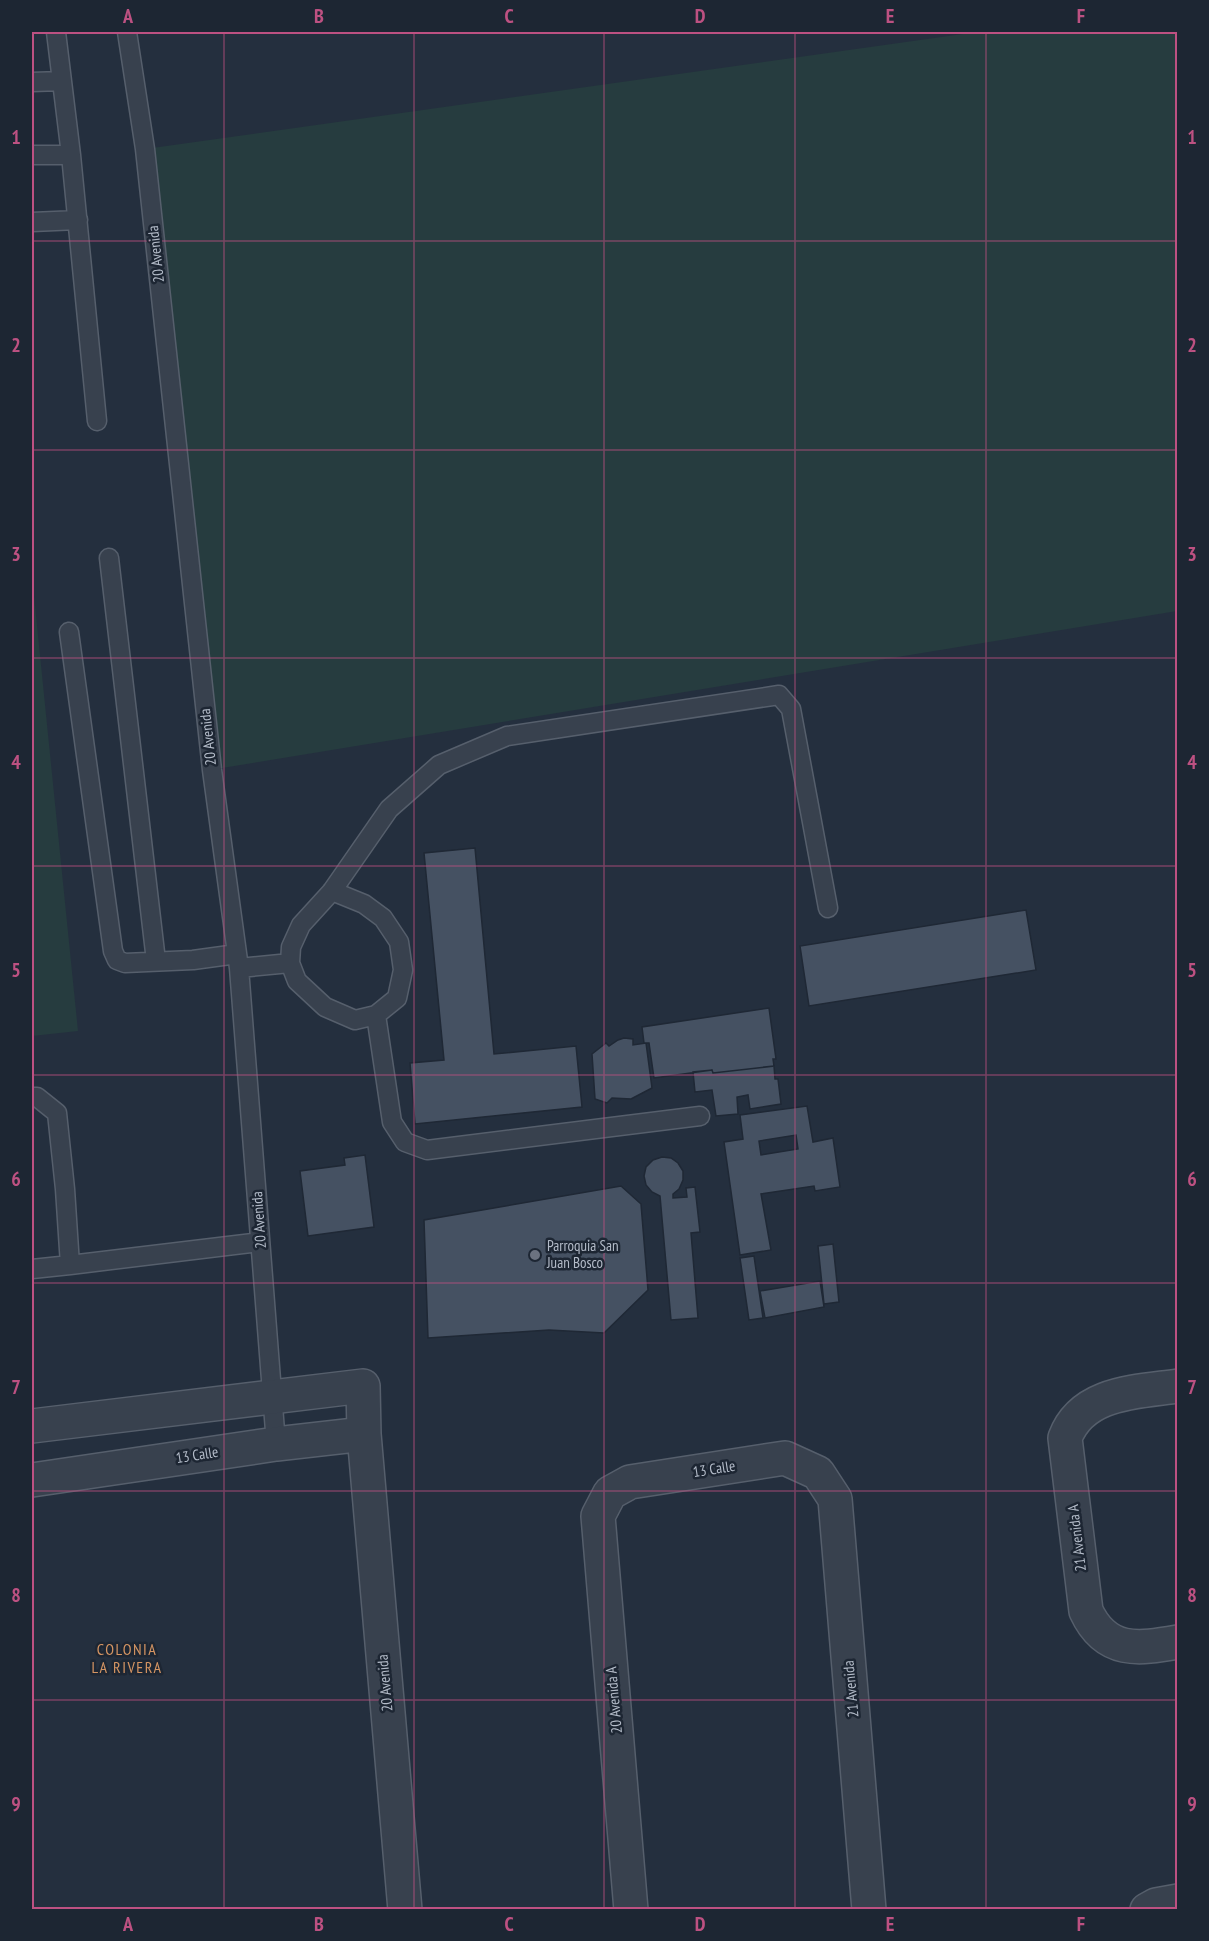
<svg xmlns="http://www.w3.org/2000/svg" width="1209" height="1941" font-family="'PT Sans Narrow',sans-serif">
<rect width="100%" height="100%" fill="#242f3e"/>
<path fill="#263c3f" d="M977 32H1177V611L216 769 145 149Z
M32 576 78 1031 32 1036Z"/>
<path fill="#455162" stroke="#1f2835" stroke-width="1.5" fill-rule="evenodd" d="M475 848 494 1054 576 1046 582 1107 415 1124 410 1063 444 1060 424 853Z
M1026 910 1036 970 809 1006 800 946Z
M769 1008 776 1059H773L774 1066 713 1073 712 1070 654 1078 649 1043H644L642 1027Z
M624 1038 633 1039V1045L646 1043 652 1088 631 1099 612 1098 607 1103 595 1099 592 1054 606 1043 609 1046 618 1040Z
M774 1066 775 1079H778L781 1104 750 1109 748 1095 737 1097 738 1114 716 1116 712 1090 695 1092 693 1072 712 1070 713 1073Z
M807 1106 813 1142 833 1138 840 1187 815 1191 814 1186 761 1194 771 1250 740 1255 724 1142 743 1139 740 1115ZM796 1135 798 1149 761 1155 759 1141Z
M365 1155 374 1227 308 1236 300 1171 345 1165 344 1158Z
M662 1157 671 1158 678 1163 683 1171V1180L679 1189 673 1194V1198L687 1197 686 1188 695 1187 700 1232 691 1233 698 1318 671 1320 660 1196 652 1192 646 1185 644 1176 646 1167 653 1160Z
M621 1186 641 1204 648 1290 604 1333 549 1330 428 1338 424 1220Z
M833 1244 839 1302 824 1304 818 1246Z
M754 1256 763 1318 749 1320 740 1258Z
M820 1281 824 1307 765 1318 760 1291Z"/>
<g fill="none" stroke-linecap="round" stroke-linejoin="round">
<defs>
<path id="service" d="M56 32 71 155 97 421
M127 32 145 149 212 770 239 968 276 1444
M32 82 62 81
M32 155H71
M32 222 78 220
M109 558 156 961
M69 632 113 951 117 960 125 963 193 960 237 954
M332 891 364 904 383 918 399 942 403 970 397 998 376 1015 355 1020 325 1007 297 981 290 963 291 947 301 925 332 891 389 809 439 765 507 736 779 695 791 709 828 908
M239 968 290 963
M376 1015 392 1122 405 1142 427 1150 700 1116
M32 1097H37L57 1113 65 1189 70 1265 260 1242
M32 1269 70 1265"/>
<path id="minor" d="M1178 1386C1136 1392 1082 1392 1065 1438L1086 1611C1106 1654 1138 1649 1178 1642
M32 1426 363 1386 364 1434 405 1910
M32 1480 276 1444 364 1434
M631 1910 598 1516 610 1493 630 1482 785 1458 818 1473 835 1499 869 1910
M1147 1910 1156 1905 1178 1901"/>
</defs>
<use href="#service" stroke="#565f6c" stroke-width="21"/>
<use href="#minor" stroke="#565f6c" stroke-width="36"/>
<use href="#service" stroke="#38414e" stroke-width="18"/>
<use href="#minor" stroke="#38414e" stroke-width="33"/>
</g>
<path fill="none" stroke="#bd5182" stroke-width="1.5" stroke-opacity="0.55" d="M224 32V1910M414 32V1910M604 32V1910M795 32V1910M986 32V1910M32 241H1178M32 450H1178M32 658H1178M32 866H1178M32 1075H1178M32 1283H1178M32 1491H1178M32 1700H1178"/>
<circle fill="#6b7280" stroke="#1d2633" stroke-width="2" cx="535" cy="1255" r="6"/>
<g text-anchor="middle" stroke-width="5" stroke-linejoin="round" paint-order="stroke">
<g font-size="15" fill="#b4bcc9" stroke="#1d2633">
<text transform="translate(156 254) rotate(-96)" y="5">20 Avenida</text>
<text transform="translate(208 737) rotate(-96)" y="5">20 Avenida</text>
<text transform="translate(259 1220) rotate(-94)" y="5">20 Avenida</text>
<text transform="translate(197 1455) rotate(-9)" y="5">13 Calle</text>
<text transform="translate(714 1469) rotate(-9)" y="5">13 Calle</text>
<text transform="translate(1077 1538) rotate(-97)" y="5">21 Avenida A</text>
<text transform="translate(385 1683) rotate(-95)" y="5">20 Avenida</text>
<text transform="translate(851 1689) rotate(-95)" y="5">21 Avenida</text>
<text transform="translate(614 1700) rotate(-95)" y="5">20 Avenida A</text>
</g>
<g font-size="15" fill="#b4bcc9" stroke="#1d2633" text-anchor="start">
<text x="547" y="1251">Parroquia San<tspan x="547" dy="17">Juan Bosco</tspan></text>
</g>
<g font-size="16" letter-spacing="1.5" fill="#d59563" stroke="#1d2633">
<text x="127" y="1655">COLONIA<tspan x="127" dy="18">LA RIVERA</tspan></text>
</g>
</g>
<rect width="1209" height="1941" fill="none" stroke="#1d2633" stroke-width="66"/>
<rect x="33" y="33" width="1143" height="1875" fill="none" stroke="#bd5182" stroke-width="2"/>
<g font-size="20" text-anchor="middle" font-weight="bold" fill="#bd5182">
<text x="128" y="23">A</text>
<text x="319" y="23">B</text>
<text x="509" y="23">C</text>
<text x="700" y="23">D</text>
<text x="890" y="23">E</text>
<text x="1081" y="23">F</text>
<text x="16" y="144">1</text>
<text x="1192" y="144">1</text>
<text x="16" y="352">2</text>
<text x="1192" y="352">2</text>
<text x="16" y="561">3</text>
<text x="1192" y="561">3</text>
<text x="16" y="769">4</text>
<text x="1192" y="769">4</text>
<text x="16" y="977">5</text>
<text x="1192" y="977">5</text>
<text x="16" y="1186">6</text>
<text x="1192" y="1186">6</text>
<text x="16" y="1394">7</text>
<text x="1192" y="1394">7</text>
<text x="16" y="1602">8</text>
<text x="1192" y="1602">8</text>
<text x="16" y="1811">9</text>
<text x="1192" y="1811">9</text>
<text x="128" y="1931">A</text>
<text x="319" y="1931">B</text>
<text x="509" y="1931">C</text>
<text x="700" y="1931">D</text>
<text x="890" y="1931">E</text>
<text x="1081" y="1931">F</text>
</g>
</svg>
